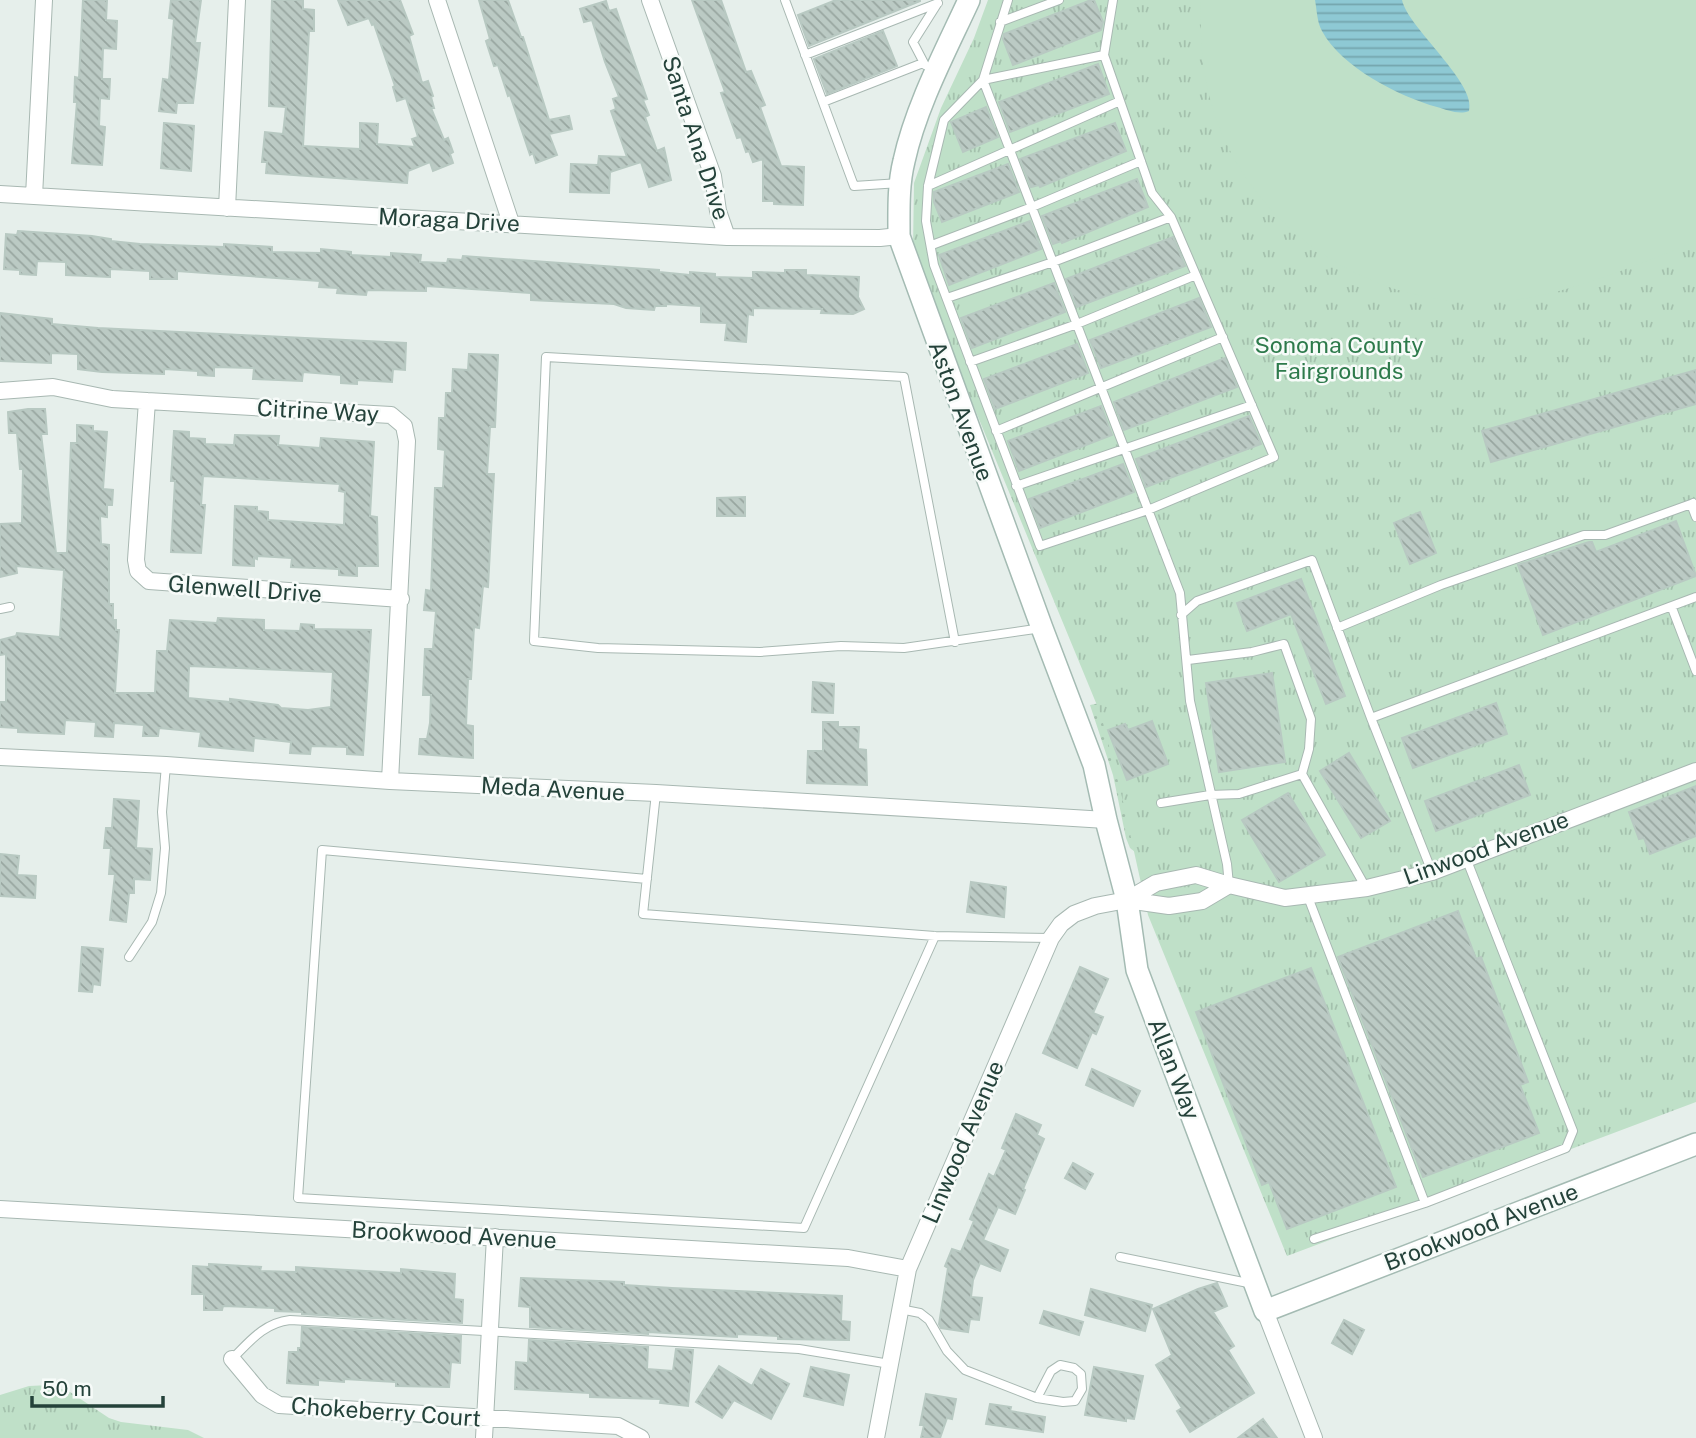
<svg xmlns="http://www.w3.org/2000/svg" width="1696" height="1438" font-family="'Public Sans',sans-serif">
<defs>
<pattern id="grass-dots" width="8" height="8" patternUnits="userSpaceOnUse" patternTransform="scale(1.75)"><rect width="8" height="8" fill="#bfe0c8"/><path d="M2 2h.1M6 6h.1" fill="none" stroke="#a4c1ad" stroke-width="1.8" stroke-linecap="round"/></pattern>
<pattern id="park-tufts" width="24" height="20" patternUnits="userSpaceOnUse" patternTransform="scale(1.75)"><rect width="24" height="20" fill="#bfe0c8"/><path d="M3 7l-1-3M5 7V3M7 7l1-3M15 17l-1-3M17 17v-4M19 17l1-3" fill="none" stroke="#a4c1ad"/></pattern>
<pattern id="water-rules" width="6" height="5" patternUnits="userSpaceOnUse" patternTransform="scale(1.75)"><rect width="6" height="5" fill="#8ec9d4"/><path d="M0 2.5h6" fill="none" stroke="#74a5ad"/></pattern>
<pattern id="building-back-hatch" width="6" height="6" patternUnits="userSpaceOnUse" patternTransform="scale(1.75)"><rect width="6" height="6" fill="#bbcac4"/><path d="M-1 5l2 2M0 0l6 6M5-1l2 2" fill="none" stroke="#98a6a0"/></pattern>
</defs>
<rect width="100%" height="100%" fill="#e6efeb"/>
<path fill="url(#grass-dots)" d="M1163 690 1139 855 1130 848 1126 838 1113 775 1090 705Z"/>
<path fill="url(#park-tufts)" d="M988 0H1696V1102L1287 1256 1148 915 1122 797 1101 715 969 395 913 249 914 183 941 108 974 38Z
M50 1385 70 1392 109 1418 121 1422 188 1430 204 1438H0V1395L29 1386Z"/>
<path fill="#bfe0c8" d="M1201 0H1696V242C1631 266 1564 298 1494 302 1354 309 1224 208 1204 69 1200 46 1201 23 1201 0Z"/>
<path fill="url(#water-rules)" d="M1315 0H1402C1408 28 1477 83 1469 111 1459 115 1447 110 1437 107 1400 97 1341 67 1322 31 1317 22 1317 11 1315 0Z"/>
<path fill="url(#building-back-hatch)" stroke="#b8c9c2" stroke-width="2" fill-rule="evenodd" d="M83 0H107L106 20 117 21 116 49 103 48 102 79H110L109 99 100 98 99 126 105 127 102 165 72 163 77 102H74L75 77 79 78Z
M171 0H201L195 43H200L193 103H177L176 113 159 111 163 79 169 80 174 19 169 18Z
M272 0H303V9L314 10V31H309L303 146 360 149V123L378 124 377 144 415 147 412 139 418 137 406 98 397 101 393 87 395 86 374 24 372 25 369 18 348 25 338 0H400L413 34 409 36 422 83 428 81 433 96 431 97 434 108H431L444 140 448 138 453 152 450 154 453 163 433 171 430 162 408 171 407 183 266 173 267 162H262L265 132 283 134 286 107 269 106Z
M479 0H508L521 37H523L549 120 569 116 572 129 549 134 557 155 536 163 533 153 530 155 510 95 508 96 498 65 494 66 486 41 490 39Z
M692 0H721L746 72 751 71 765 105 760 107 781 166 804 167 803 205 774 204V201H763V159L753 162 749 151 746 152 741 137 737 138 721 93 725 92Z
M836 0H920V1L809 46 798 15Z
M1091 0H1094L1103 22 1101 30 1013 65 1003 39 1004 34Z
M606 1 609 11 616 9 647 99 643 100 649 115 645 117 657 151 664 148 671 180 649 187 641 162 610 172 609 193 570 192 571 164 598 165 599 156 627 157 611 111 616 109 613 99 619 97 605 62 592 20 584 22 580 9Z
M883 31 897 66 827 94 814 59Z
M1098 64 1109 94 1010 132 999 102Z
M986 107 998 137 963 152 951 122Z
M164 123 194 126 191 171 161 168Z
M1115 123 1126 151 1040 187 1039 185 1031 187 1020 159Z
M1008 164 1019 192 942 222 934 202V192Z
M1137 179 1148 207 1062 243 1061 241 1053 244 1042 216Z
M1030 221 1041 249 949 285 939 255Z
M18 231 92 236 111 239V241L140 244 224 247V244L272 247V252L321 253V249L351 252V255L391 257V253L421 255 420 262 447 263 448 259 462 260 463 256 476 257 659 270V272L690 275V272L715 274V277L753 278V272L785 273V270H806V275L859 277 858 297 864 309 853 314 821 313 822 309 753 308V315L748 314 746 342 725 340 727 323 701 322V306L666 304V306H655L654 310 626 308 614 304 531 300V293L426 286V291L367 290 366 295 337 293 338 288 319 287 320 281 177 271V279H150V271L110 269V277L66 275V262L37 261 36 275 20 274V270L4 269 6 234 17 235Z
M1173 237 1185 266 1077 307 1066 279Z
M1054 283 1065 312 972 348 961 318Z
M1199 298 1211 327 1101 368 1090 340Z
M0 313 52 319V324L98 328 406 343 405 370 393 369 392 382 357 380V384L341 383V375L303 372 302 381 253 379 254 368 214 367V376L198 375V371L164 369V374L102 372 78 369V354L51 353V363L0 361Z
M1077 344 1088 373 995 409 984 379Z
M469 354 498 355 495 427H490L487 474H494L488 587 483 586 479 628 474 627 471 679H468L466 725 473 726V758L419 754 420 739H427L430 723 431 695H423L425 649H433L436 611 424 610 426 590 431 591 435 488H443L445 450 438 449 439 418H445L446 393H452L453 369 468 370Z
M1225 358 1237 387 1124 430 1114 402Z
M1696 370V404L1491 462 1482 431Z
M1101 406 1112 435 1019 471 1008 441Z
M28 409H45L47 434H41L56 553H67L71 443H77V425L93 426V431L107 432 103 489 113 490 112 505H107V517L100 516 101 544 109 545V604H113V620H116V630H119L115 693H155L157 651H167L170 620 217 623 218 618 264 620V630L300 631 301 624 314 625V629L371 630 363 755 347 754V747L311 746 310 754 290 753 291 742 254 738 253 751 199 746 201 732 159 728 158 736H143L144 725 114 723 113 737 95 736 96 722 65 720 64 734 18 732V728L0 727V702H6V654L0 655V640L16 636 17 633 60 637 64 570 16 566 17 573 0 577V524L22 523 23 469H20L17 433H9L8 412ZM189 666 333 672 331 707 308 710 281 708 278 705 230 699V702L188 698Z
M1249 416 1261 444 1146 487 1136 459Z
M174 431 189 432V438L205 439V444L234 445 235 435 279 436 278 445 320 448 321 438 374 442 370 516 377 517 378 566H357V576L339 575V569L291 567 292 558 257 556V559L254 558V566L233 565 235 506 257 507V511L268 512V520L344 525 345 492 339 491 340 484 203 476 201 505H205L201 553 171 552 175 481H171Z
M1123 464 1134 492 1040 528 1029 499Z
M745 497V516H717V498Z
M1420 512 1436 553 1410 564 1394 523Z
M1676 521 1696 576 1543 635 1518 565 1589 542H1592L1596 552Z
M1301 579 1345 696 1326 704 1291 614 1247 631 1237 603Z
M1272 673 1285 762 1219 772 1206 683Z
M813 682 834 684 833 713 812 712Z
M1496 703 1507 734 1413 768 1402 738Z
M1152 721 1168 764 1127 780 1108 730 1125 724 1128 730Z
M823 722H838V727H859L858 749 866 750 867 785 807 783 808 751H823Z
M1349 753 1390 821 1361 838 1320 771Z
M1519 765 1530 795 1436 831 1425 801Z
M1696 786V836L1650 854 1644 838 1639 839 1629 812Z
M1288 793 1325 855 1279 882 1242 820Z
M114 799 139 801 136 848 152 849 150 880 134 879V893H129L126 922 110 920 115 874H109L111 848H104L106 828H112Z
M0 854 19 856 17 875 36 876 35 898 0 896Z
M971 882 1006 887 1004 917 967 912Z
M1458 911 1476 959 1481 957 1528 1082 1520 1085 1539 1133 1423 1177 1338 957Z
M82 947 103 949 100 985 93 984 92 992 79 991Z
M1080 967 1108 979 1093 1013 1103 1017 1096 1034 1092 1032 1077 1068 1043 1053Z
M1311 968 1396 1187 1287 1229 1269 1182 1262 1185 1196 1012Z
M1092 1069 1140 1091 1133 1106 1086 1085Z
M1016 1114 1041 1125 1037 1135 1044 1139 1023 1189 1025 1190 1015 1214 998 1207 983 1240 1008 1250 1000 1271 980 1263 973 1280 971 1297 982 1298 979 1320 970 1319 968 1332 941 1328 939 1324 948 1268 945 1266 952 1249 961 1252 974 1221 970 1219 989 1174 994 1177 1006 1150 1002 1148Z
M1073 1163 1093 1174 1085 1189 1065 1178Z
M209 1264 261 1267 260 1271 296 1272V1267L401 1273V1269L455 1274 454 1299 463 1300 462 1323 302 1314V1312L275 1311V1308L223 1306 222 1310H204V1294H192L193 1266 209 1267Z
M521 1278 624 1282V1285L672 1288 842 1296 841 1321 850 1322 849 1340 778 1339V1336L737 1334V1337L648 1332V1334L530 1327V1307L519 1306Z
M1217 1283 1227 1306 1213 1312 1234 1346 1228 1350 1254 1393 1190 1432 1177 1411 1182 1408 1156 1365 1172 1355 1153 1309 1198 1289Z
M1091 1289 1152 1305 1145 1331 1085 1315Z
M1044 1311 1083 1322 1079 1335 1040 1323Z
M1344 1320 1364 1330 1352 1354 1332 1343Z
M302 1327 461 1336 460 1363 451 1362 449 1387 396 1386V1382L344 1379V1382L318 1380V1385L287 1383 289 1352H298V1348H301Z
M529 1340 648 1347 647 1369 673 1371 676 1349 693 1350 688 1406 660 1403 661 1399 590 1397V1393L515 1389 516 1362 528 1363Z
M719 1366 752 1386 761 1369 789 1384 771 1419 734 1400 722 1418 696 1402Z
M811 1367 849 1375 843 1405 804 1396Z
M1094 1367 1143 1376 1134 1419 1126 1418V1421L1085 1415Z
M926 1394 956 1399 952 1419 947 1418 940 1438H921L924 1425H920Z
M990 1404 1011 1407 1010 1411 1045 1417 1043 1432 986 1424Z
M1263 1419 1277 1438H1238Z"/>
<g fill="none" stroke-linecap="round" stroke-linejoin="round">
<defs>
<path id="lane" d="M785 0 854 186 900 183
M1008 0 983 80 944 120 928 186 926 221 934 265 1040 546 1148 510 1274 457 1171 217 1152 193 1104 55 1113 0
M1000 22 1059 0
M805 55 938 3
M925 65 913 42 937 4
M983 80 1180 593 1190 701 1227 864 1229 885
M983 80 1104 55
M823 102 923 63
M928 186 1120 101
M932 245 1032 207 1141 161
M947 298 1053 262 1171 217
M970 362 1077 324 1196 275
M996 431 1223 337
M1016 486 1252 405
M1693 503 1691 504 1696 517
M1672 608 1696 671
M0 609 10 607
M1181 615 1197 601 1312 560 1371 718 1432 872
M1337 628 1441 585 1584 535H1605L1691 504
M955 642 904 377 546 357 534 641 598 648 760 652 841 646 904 648 1042 628
M1188 660 1252 652 1284 644 1311 719 1309 749 1302 774 1366 888
M1371 718 1696 597
M656 793 643 914 935 936 1051 938
M1161 803 1210 795 1239 794 1302 774
M647 879 322 850 298 1198 804 1228 935 936
M1308 897 1425 1203
M129 957 152 922 161 893 165 848 162 812 166 765
M1314 1239 1425 1203 1566 1148 1573 1131 1466 858
M1120 1257 1253 1284
M900 1309 920 1313 929 1320 947 1351 965 1370 1037 1398 1063 1402 1075 1401 1082 1389 1081 1374 1074 1368 1060 1365 1051 1371 1037 1398
M232 1359C250 1341 264 1323 290 1320L799 1349 890 1364"/>
<path id="street" d="M437 0 511 223
M650 0 713 176 718 211 727 237
M0 194 727 237 880 238 899 236
M34 196 44 0
M227 208 237 0
M0 391 53 387 112 399 391 415 404 426 407 441 390 781
M147 401 136 560 138 571 149 581 401 599
M0 757 166 765 390 781 656 793 1106 820
M1127 900 1156 883 1196 875 1229 885 1285 898 1367 888 1432 872 1696 771
M0 1209 848 1258 908 1269
M1265 1311 1314 1438
M232 1359 262 1395 279 1405 618 1426 641 1438
M484 1438 495 1237
M876 1438 908 1269 1051 938 1061 924 1074 914 1095 906 1127 900 1169 906 1202 901 1229 885"/>
<path id="secondary" d="M969 0C946 50 916 106 904 161 898 185 899 211 899 236L1042 628 1094 765 1106 820 1127 900 1137 970 1265 1311 1696 1144"/>
</defs>
<use href="#lane" stroke="#a8b8b2" stroke-width="10"/>
<use href="#street" stroke="#a8b8b2" stroke-width="18"/>
<use href="#secondary" stroke="#a4bbb3" stroke-width="24"/>
<use href="#lane" stroke="#fff" stroke-width="8"/>
<use href="#street" stroke="#fff" stroke-width="16"/>
<use href="#secondary" stroke="#fff" stroke-width="21"/>
</g>
<g text-anchor="middle" stroke-width="5" stroke-linejoin="round" paint-order="stroke">
<g font-size="23" fill="#24423a" stroke="#f7fbf9">
<text transform="translate(696 138) rotate(72)" y="8">Santa Ana Drive</text>
<text transform="translate(449 220) rotate(3)" y="8">Moraga Drive</text>
<text transform="translate(318 411) rotate(3)" y="8">Citrine Way</text>
<text transform="translate(961 411) rotate(70)" y="8">Aston Avenue</text>
<text transform="translate(245 589) rotate(4)" y="8">Glenwell Drive</text>
<text transform="translate(553 789) rotate(3)" y="8">Meda Avenue</text>
<text transform="translate(1486 848) rotate(-20)" y="8">Linwood Avenue</text>
<text transform="translate(1174 1069) rotate(69)" y="8">Allan Way</text>
<text transform="translate(963 1142) rotate(-67)" y="8">Linwood Avenue</text>
<text transform="translate(1481 1227) rotate(-21)" y="8">Brookwood Avenue</text>
<text transform="translate(454 1235) rotate(3)" y="8">Brookwood Avenue</text>
<text transform="translate(386 1412) rotate(4)" y="8">Chokeberry Court</text>
</g>
<g font-size="23" fill="#2d7a4b" stroke="#f7fbf9">
<text x="1339" y="353">Sonoma County<tspan x="1339" dy="26">Fairgrounds</tspan></text>
</g>
</g>
<path d="M32 1396v10h131v-10" fill="none" stroke="#24423a" stroke-width="3.5"/>
<text x="42" y="1396" font-size="21" fill="#24423a" stroke="#f7fbf9" stroke-width="5" paint-order="stroke">50 m</text>
</svg>
